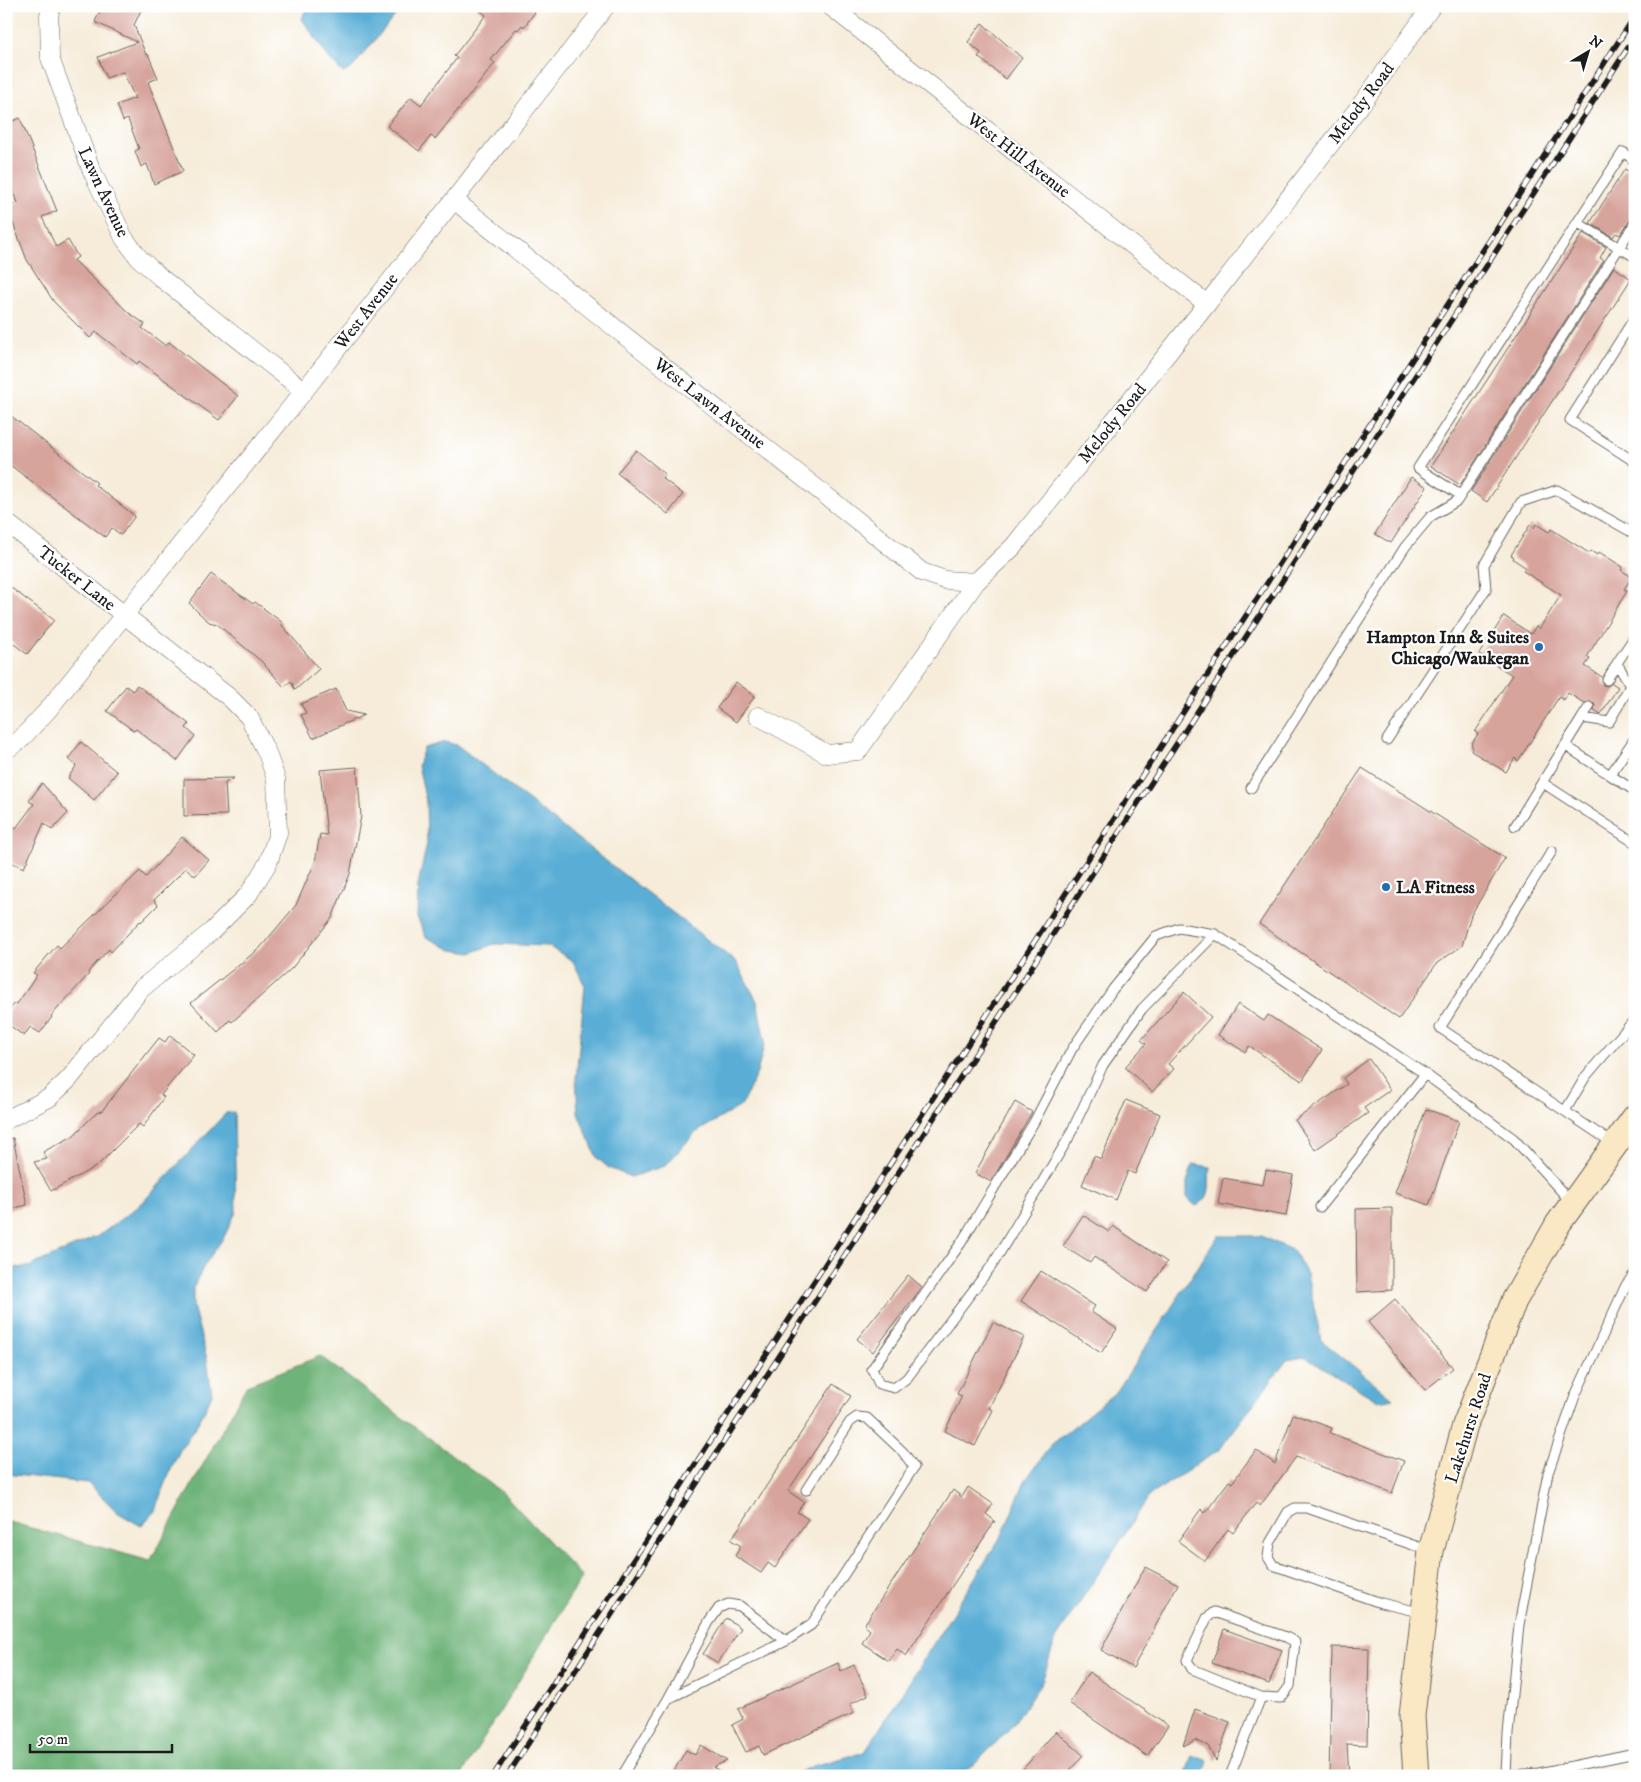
<svg xmlns="http://www.w3.org/2000/svg" width="1641" height="1782" font-family="'IM FELL DW Pica',serif">
<rect width="100%" height="100%" fill="#fff"/>
<filter id="ink" filterUnits="userSpaceOnUse"><feTurbulence type="fractalNoise" baseFrequency=".02" numOctaves="2"/><feDisplacementMap in="SourceGraphic" scale="10" xChannelSelector="R" yChannelSelector="G"/><feConvolveMatrix kernelMatrix="1 2 1 2 8 2 1 2 1" color-interpolation-filters="sRGB"/></filter>
<filter id="wash" filterUnits="userSpaceOnUse"><feTurbulence type="fractalNoise" baseFrequency=".0096" numOctaves="4" result="noise"/><feDisplacementMap in="SourceGraphic" scale="20" xChannelSelector="R" yChannelSelector="G"/><feGaussianBlur stdDeviation="1.12" result="paint"/><feColorMatrix in="noise" values="0 0 0 0 0 0 0 0 0 0 0 0 0 0 0 0 0 1.4 0 .05"/><feComposite in="paint" operator="in"/></filter>
<g filter="url(#wash)">
<rect width="100%" height="100%" fill="#f6ecd9"/>
<path fill="#6eb379" stroke="#45684a" d="M320 1356 504 1494 582 1577 461 1776H369L357 1769 354 1776H6V1521L150 1561 247 1385Z"/>
<path fill="#5aaed6" stroke="#3b6579" d="M307 6H403L352 68 343 73 331 61 302 19Z
M445 742 457 745 736 962 757 1001 765 1042 757 1073 741 1106 695 1133 665 1166 631 1177 609 1168 597 1158 578 1113 576 1078 585 986 573 961 548 946 494 944 471 953 452 950 426 937 417 917 418 885 427 843 426 802 418 765 424 748Z
M234 1112 236 1212 224 1237 205 1264 193 1288V1306L207 1359 212 1394 202 1416 179 1452 164 1485 155 1511 141 1526 117 1512 88 1483 6 1474V1268L28 1267 100 1235 142 1203 226 1113Z
M1193 1164 1210 1167C1207 1183 1215 1196 1196 1206L1187 1198V1182Z
M1218 1236H1261L1294 1251 1307 1274 1321 1340 1393 1398 1378 1401 1306 1357 1287 1360 1219 1450 1150 1495 1055 1640 1042 1682 1013 1725 977 1762 956 1776H791L813 1766 865 1752 1002 1535 1025 1481 1051 1445 1117 1391Z
M1192 1755 1208 1761 1202 1776H1185Z"/>
<g id="blocks">
<path fill="#d7a49c" d="M102 6H143L134 25 146 55 148 54 158 78 148 82 183 171 154 184 147 164 141 167 135 151 139 149 128 119 123 121 117 105 135 98 123 72 106 78 98 57 137 42 95 22Z
M474 6H528L535 12 524 27 522 25 518 30 516 29 491 60 495 63 435 139 431 136 419 151 387 126 411 97 421 105 457 58 454 56 486 15Z
M982 23 1022 58 1006 79 978 57 981 53 968 42Z
M20 118 57 211 42 217 56 247 68 240 78 257 74 260 129 313 145 324 142 328 166 346 169 342 238 396 219 420 139 361 137 364 96 332 90 338 54 302 27 260 7 207 18 203 6 171V124Z
M1625 169 1635 176V217L1630 220 1620 235 1616 233 1613 237 1590 223Z
M1583 233 1606 247 1600 258 1604 260 1460 485 1431 466Z
M1614 267 1631 279 1487 502 1471 491Z
M6 412 97 483 95 485 135 516 121 535 112 528 105 537 6 462Z
M636 450 665 474 662 478 683 494 668 514 617 473Z
M1411 477 1427 487 1391 543 1375 534Z
M1536 524 1549 532 1551 529 1589 553 1591 551 1597 555 1599 552 1623 567 1621 570 1632 577 1624 589 1627 591 1587 657 1590 659 1585 666 1602 677 1603 685 1607 686 1612 683 1618 687 1601 714 1594 710 1595 705 1592 702 1584 703 1568 693 1564 700 1559 697 1518 761 1515 758 1506 772 1471 751 1473 747 1471 745 1478 734 1475 732 1512 675 1479 654 1504 616 1531 634 1536 626 1539 629 1561 595 1523 571 1525 567 1513 559 1514 557 1511 555 1530 525 1534 528Z
M211 574 253 604 255 602 283 623 282 625 319 669 295 690 291 681 284 687 262 662 217 624 209 622 198 612 189 603Z
M6 584 54 620 27 654 6 638Z
M736 682 755 696 736 722 717 708Z
M137 685 189 724 186 728 195 736 177 761 136 729 134 731 107 711 126 686 133 691Z
M336 689 346 711 364 715 313 738 301 715 306 713 301 704Z
M81 742 117 772 94 800 68 778 76 766 68 759Z
M357 767 361 816 350 874 332 918 292 968 232 1022 230 1020 218 1032 191 1003 260 948 296 905 315 862 320 834 327 835 320 770Z
M1362 768 1505 858 1471 915 1462 946 1437 963 1399 1019 1259 924Z
M234 778 225 783 227 815 184 816V779Z
M42 783 68 813 52 830 44 823 24 868 6 860V824L16 828 34 804 29 801Z
M182 837 209 860 195 876 186 868 154 900 158 905 141 922 140 921 111 952 109 949 88 972 89 974 51 1016 52 1017 40 1033 30 1027 24 1036 6 1023V1014L15 1003 17 1004 37 975 33 973 57 945 60 948 140 871 146 877Z
M1184 992 1211 1017 1168 1064 1174 1069 1152 1092 1125 1067 1146 1044 1141 1040Z
M1238 1004 1264 1021 1268 1015 1322 1050 1302 1081 1249 1046 1245 1052 1218 1035Z
M170 1035 194 1055 161 1095 164 1097 143 1127 139 1124 97 1166 51 1191 34 1162 47 1159 43 1152 73 1136 93 1116 99 1111 101 1112 159 1038 165 1042Z
M1369 1059 1390 1090 1364 1108 1368 1113 1315 1150 1295 1120 1347 1084 1343 1078Z
M1126 1100 1160 1114 1135 1174 1128 1171 1116 1200 1082 1185 1094 1156 1101 1159Z
M1015 1102 1032 1112 991 1182 975 1173Z
M1426 1109 1459 1121 1429 1205 1395 1193Z
M13 1138 27 1205 6 1210V1139Z
M1266 1170 1293 1175 1286 1216 1218 1204 1223 1178 1263 1185Z
M1392 1208V1290L1357 1292 1356 1209Z
M1083 1215 1109 1232 1113 1226 1167 1262 1147 1292 1094 1257 1090 1263 1063 1246Z
M1041 1271 1095 1306 1091 1312 1117 1329 1101 1353 1021 1301Z
M908 1275 922 1287 873 1352 857 1339Z
M1395 1299 1453 1368 1425 1390 1368 1322Z
M993 1322 1024 1337 989 1408 993 1410 975 1446 945 1431 962 1396 957 1394Z
M833 1384 851 1396 788 1491 804 1502 797 1512 808 1519 775 1568 768 1563 761 1573 735 1556 741 1546 731 1540Z
M1293 1414 1332 1428 1330 1433 1404 1461 1392 1493 1296 1457 1260 1506 1256 1503 1233 1533 1228 1529 1205 1561 1178 1541 1201 1509 1205 1513 1229 1481 1232 1483 1256 1450 1275 1464Z
M968 1487 993 1504 986 1514 995 1521 906 1656 897 1649 889 1661 862 1643 870 1630 864 1625 953 1490 962 1497Z
M1145 1567 1178 1584 1133 1668 1101 1650Z
M726 1618 741 1628 718 1663 703 1654Z
M1224 1629 1282 1650 1269 1684 1212 1663Z
M1332 1647 1369 1648 1367 1745 1347 1744 1349 1776H1329Z
M838 1663 841 1671 854 1665 868 1695 850 1704 854 1713 763 1755 759 1746 746 1752 732 1725 743 1719 738 1709Z
M1089 1672 1168 1726 1147 1756 1069 1703Z
M1195 1709 1230 1722 1216 1761 1208 1746 1196 1740 1183 1746Z
M1056 1731 1083 1755 1065 1776H1017Z
M701 1745 727 1761 713 1767 728 1776H671L686 1750 695 1755Z"/>
</g>
</g>
<g filter="url(#ink)">
<use href="#blocks" fill-opacity="0" stroke="#68655e" stroke-width="1"/>
<g fill="none" stroke-linecap="round" stroke-linejoin="round">
<defs>
<path id="lane" d="M1578 223 1635 257
M1635 317 1570 420 1635 462
M1460 495 1418 468 1623 152 1635 161
M1607 680 1617 663
M1582 718 1589 707
M1635 738 1610 775 1635 791
M1387 740 1486 589 1484 565 1521 502 1557 490 1635 534
M1566 746 1610 775
M1543 783 1635 843
M1251 788 1405 547 1430 517 1457 501 1635 223
M1515 826 1582 718 1609 722 1630 686 1617 663 1635 636
M1552 851 1440 1028 1614 1144
M1215 934 1142 1009 1103 1065 1068 1139 993 1264 907 1378 894 1388 879 1384 872 1369 961 1243 1034 1122 1072 1049 1113 989 1156 936 1179 928 1215 934 1425 1074 1514 1139 1572 1203
M1565 1111 1586 1076 1635 1019
M1320 1207 1425 1074
M1214 1612 1286 1637 1295 1642 1290 1686 1281 1698 1261 1697 1192 1669 1187 1660 1207 1618Z
M1423 1613 1381 1603 1273 1565 1268 1557 1270 1543 1288 1512 1295 1508H1307L1430 1551
M668 1699 709 1622 719 1608 728 1604 740 1606 786 1641
M1506 1774 1508 1734 1519 1625 1548 1473 1575 1396 1626 1285 1635 1273
M622 1776 668 1699 786 1641 811 1625 914 1467 903 1452 867 1418 857 1417 850 1422 806 1490
M1230 1776 1261 1697
M1494 1776 1539 1773 1635 1753"/>
<path id="street" d="M52 6 49 15 50 58 91 169 124 238 139 258 161 278 304 391
M830 6 1207 304
M454 200 922 572 945 580 976 582
M6 522 230 698 249 717 267 753 276 779 278 833 268 863 248 895 212 931 141 989 69 1079 49 1098 6 1120
M758 716 827 754 858 751 976 582 1013 547 1207 304 1366 98 1432 6
M6 750 19 741 47 711 304 391 606 6"/>
<path id="secondary" d="M1416 1776 1412 1716 1431 1551 1465 1425 1514 1301 1558 1224 1635 1117"/>
</defs>
<use href="#lane" stroke="#68655e" stroke-width="11"/>
<use href="#street" stroke="#68655e" stroke-width="19"/>
<use href="#secondary" stroke="#68655e" stroke-width="27"/>
<use href="#lane" stroke="#fff" stroke-width="9"/>
<use href="#street" stroke="#fff" stroke-width="18"/>
<use href="#secondary" stroke="#fae7c3" stroke-width="25"/>
<defs>
<path id="rail" d="M493 1776 1635 16
M507 1776 1635 37"/>
</defs>
<use href="#rail" stroke="#1c1c1c" stroke-width="5.5"/>
<use href="#rail" stroke="#fff" stroke-width="4" stroke-dasharray="11" stroke-linecap="butt"/>
</g>
</g>
<g fill="#1f6fb2" stroke="#fff" stroke-width="2">
<circle cx="1539" cy="647" r="5"/>
<circle cx="1386" cy="887" r="5"/>
</g>
<g text-anchor="middle" stroke-width="4.5" stroke-linejoin="round" paint-order="stroke">
<g font-size="18" fill="#1c1c1c" stroke="#fff">
<text transform="translate(1361 103) rotate(-53)" y="6">Melody Road</text>
<text transform="translate(1019 155) rotate(38)" y="6">West Hill Avenue</text>
<text transform="translate(104 192) rotate(65)" y="6">Lawn Avenue</text>
<text transform="translate(366 311) rotate(-52)" y="6">West Avenue</text>
<text transform="translate(710 403) rotate(38)" y="6">West Lawn Avenue</text>
<text transform="translate(1112 423) rotate(-51)" y="6">Melody Road</text>
<text transform="translate(77 578) rotate(38)" y="6">Tucker Lane</text>
<text transform="translate(1468 1428) rotate(-72)" y="6">Lakehurst Road</text>
</g>
<g font-size="18" font-weight="bold" fill="#1c1c1c" stroke="#fff" text-anchor="end">
<text x="1529" y="643">Hampton Inn &amp; Suites<tspan x="1529" dy="21">Chicago/Waukegan</tspan></text>
<text x="1396" y="893" text-anchor="start">LA Fitness</text>
</g>
</g>
<rect width="1641" height="1782" fill="none" stroke="#fff" stroke-width="25"/>
<g transform="translate(1588 52) rotate(38)" stroke="#ffffff" stroke-width="4" paint-order="stroke">
<path d="M0-4L9 19L0 12L-9 19Z" fill="#1c1c1c"/>
<text y="-8" font-size="14" font-weight="bold" text-anchor="middle" fill="#1c1c1c">N</text>
</g>
<path d="M30 1744v8h142v-8" fill="none" stroke="#1c1c1c" stroke-width="2.5"/>
<text x="38" y="1744" font-size="15" fill="#1c1c1c" stroke="#ffffff" stroke-width="4" paint-order="stroke">50 m</text>
</svg>
